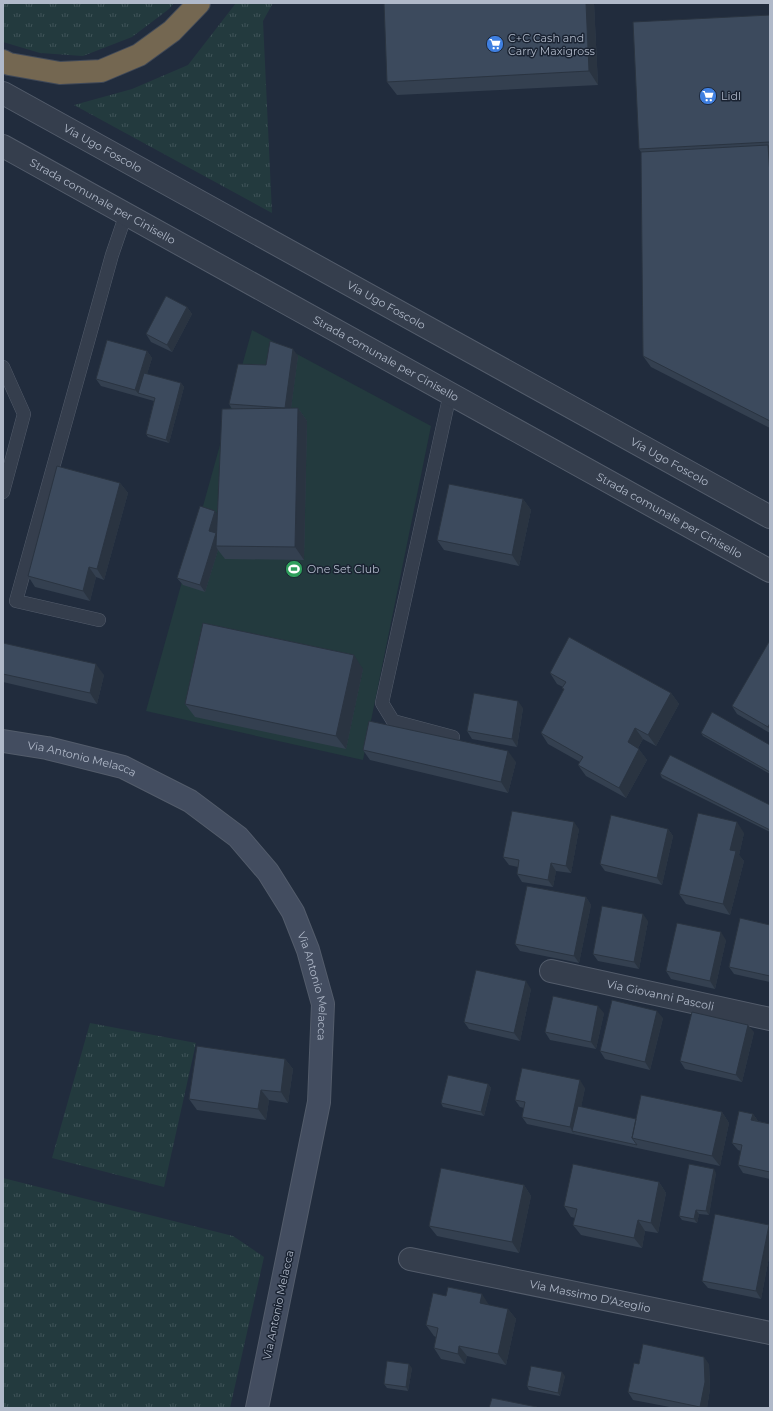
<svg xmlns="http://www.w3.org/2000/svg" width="773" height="1411" font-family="Montserrat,sans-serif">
<defs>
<pattern id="grass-tufts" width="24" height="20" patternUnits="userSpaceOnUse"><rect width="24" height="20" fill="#233a3e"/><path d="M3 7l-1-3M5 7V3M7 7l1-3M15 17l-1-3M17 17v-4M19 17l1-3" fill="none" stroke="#405459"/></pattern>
</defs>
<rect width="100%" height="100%" fill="#212c3d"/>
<path fill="url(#grass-tufts)" d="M3 3H174L169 9 132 37 83 56 40 53 3 42Z
M236 3H273L263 21 272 213 74 105 132 89 188 65Z
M90 1023 196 1043 164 1187 52 1158Z
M3 1178 233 1236 264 1257 230 1408H3Z"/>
<path fill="#233a3e" d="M252 330 431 426 363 760 146 711Z"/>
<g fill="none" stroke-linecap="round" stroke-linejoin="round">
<defs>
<path id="service" d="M3 367 24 414 3 492
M450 394 382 703 393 721 453 737
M99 620 16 601 112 255 126 214"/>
<g id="minor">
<path id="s1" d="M551 971 770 1019"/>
<path id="s2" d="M410 1259 770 1333"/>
</g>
<g id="tertiary">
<path id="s3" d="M3 93 770 517"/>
<path id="s4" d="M3 146 770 571"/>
</g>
<g id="secondary">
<path id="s5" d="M3 741 47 748 123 767 190 801 238 837 268 872 293 912 308 950 323 1004 319 1102 257 1408"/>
</g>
<path id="motorway" d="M3 61 9 64 60 73 101 71 139 55 172 31 199 3"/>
</defs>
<use href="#service" stroke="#535c6b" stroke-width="14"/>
<use href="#minor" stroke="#535c6b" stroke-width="24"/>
<use href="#tertiary" stroke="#535c6b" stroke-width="24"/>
<use href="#secondary" stroke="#535c6b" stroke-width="24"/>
<use href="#motorway" stroke="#404958" stroke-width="24"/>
<use href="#service" stroke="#353e4d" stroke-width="13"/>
<use href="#minor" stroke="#353e4d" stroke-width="22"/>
<use href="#tertiary" stroke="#353e4d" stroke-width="22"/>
<use href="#secondary" stroke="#434d60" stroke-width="22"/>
<use href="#motorway" stroke="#746751" stroke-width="22"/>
</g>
<path fill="#344050" d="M594 3 598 85 397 95 387 82Z
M770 15V428L651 367 643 356 641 152 639 149Z
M187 307 192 314 172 352 151 342 146 334Z
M147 351 152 358 147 374 181 383 184 387 169 443 148 437 146 434 154 401 101 386 96 379Z
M298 356 291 408H298L307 421 304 560 225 559 218 550 205 592 183 585 177 578 215 511 217 514 232 409 229 404 266 365Z
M120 483 128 493 104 580 96 577 90 601 35 587 28 576Z
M523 499 531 510 519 566 444 550 437 540Z
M770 640V733L737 714 732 706Z
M3 643 104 675 97 704 3 682Z
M363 669 346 749 195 717 185 704Z
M550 673 671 693 679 704 656 746 643 739 638 748 647 760 626 798 586 776 578 765 580 762 548 744 541 733 564 690 562 688 563 687 557 684Z
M523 708 517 747 472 739 467 731Z
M701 733 770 745V774L703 736Z
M363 750 516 762 508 793 370 760Z
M660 774 770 805V832L662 778Z
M579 829 571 873 556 871 553 887 522 882 517 874 518 867 509 865 503 857Z
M668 829 673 836 662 885 605 871 600 864Z
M744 833 739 855 744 861 730 915 686 904 679 894Z
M586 897 591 905 579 963 520 951 515 944Z
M648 921 639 969 598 961 593 954Z
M770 925V982L734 974 729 967Z
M726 940 715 989 671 979 666 971Z
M531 989 520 1041 469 1029 464 1022Z
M604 1013 596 1049 550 1040 545 1032Z
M663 1018 650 1070 605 1059 600 1051Z
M754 1032 742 1082 685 1069 680 1061Z
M285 1059 293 1069 288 1103 269 1100 266 1120 197 1110 189 1099Z
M488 1084 491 1088 484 1116 443 1107 441 1103Z
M585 1088 581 1107 636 1119 722 1112 729 1123 720 1166 527 1124 522 1117 524 1108 520 1107 515 1100Z
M753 1114 758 1121 770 1124V1179L743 1173 738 1165 741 1151 738 1150 732 1143Z
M716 1173 709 1215 699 1214 697 1223 682 1220 679 1216Z
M659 1182 666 1193 658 1233 645 1231 642 1248 581 1235 573 1225 575 1218 571 1217 564 1206Z
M524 1185 531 1196 519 1253 437 1236 429 1226Z
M769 1225 770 1226V1252L761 1299 708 1288 702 1281Z
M489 1305 508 1309 516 1319 506 1365 467 1356 465 1364 441 1359 434 1348 436 1337 434 1336 426 1325Z
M639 1364H709L710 1389 707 1408H675L633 1400 628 1392Z
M412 1368 408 1391 387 1388 384 1384Z
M565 1376 560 1396 529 1390 527 1386Z"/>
<path fill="#2a3441" d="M586 3H594L598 85 589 71Z
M768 145 770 148V175Z
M187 307 192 314 172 352 167 345Z
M293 349 298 356 290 416 285 408Z
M147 351 152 358 141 394 138 393 135 390Z
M181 383 184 387 169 443 166 440Z
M298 408 307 421 304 560 295 547Z
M120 483 128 493 104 580 97 569Z
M523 499 531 510 519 566 512 555Z
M215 511 221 518 214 538 209 531Z
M216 533V546L218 550 205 592 200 585Z
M89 567 96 577 90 601 83 591Z
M354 655 363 669 346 749 336 736Z
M96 664 104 675 97 704 90 693Z
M671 693 679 704 656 746 648 735Z
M518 701 523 708 517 747 512 739Z
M770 723V730L768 727Z
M635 728 643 739 635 753 628 742Z
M639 749 647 760 626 798 619 788Z
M508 751 516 762 508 793 501 782Z
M574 822 579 829 571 873 566 866Z
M737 822 744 833 739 855 744 861 730 915 723 904 730 850Z
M668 829 673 836 662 885 657 878Z
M551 863 556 871 553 887 548 880Z
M586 897 591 905 579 963 574 956Z
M643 914 648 921 639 969 634 962Z
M721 932 726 940 715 989 710 981Z
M526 981 531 989 520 1041 514 1033Z
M598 1006 604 1013 596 1049 591 1042Z
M657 1011 663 1018 650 1070 645 1062Z
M748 1025 754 1032 742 1082 736 1075Z
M285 1059 293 1069 288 1103 281 1092Z
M580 1080 585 1088 576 1132 572 1131 575 1135 570 1127Z
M488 1084 491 1088 484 1116 481 1112Z
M261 1090 269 1100 266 1120 258 1109Z
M722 1112 729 1123 720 1166 712 1156Z
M753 1114 758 1121 751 1120Z
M714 1169 716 1173 709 1215 706 1211Z
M659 1182 666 1193 658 1233 651 1223Z
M524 1185 531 1196 519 1253 512 1242Z
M696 1210 699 1214 697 1223 694 1219Z
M638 1220 645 1231 642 1248 634 1238Z
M769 1225 770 1226V1252L761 1299 756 1291Z
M482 1294 489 1305 480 1303Z
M508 1309 516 1319 506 1365 498 1354Z
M459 1346 467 1356 465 1364 458 1354Z
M704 1357 709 1364 710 1389 707 1408H701L700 1407Z
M409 1364 412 1368 408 1391 406 1387Z
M562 1372 565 1376 560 1396 558 1393Z"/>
<path fill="#3c4a5d" stroke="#2a3441" d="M384 3H586L589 71 387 82Z
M770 15V142L639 149 633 22Z
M768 145 770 175V421L643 356 641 152Z
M166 296 187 307 167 345 146 334Z
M107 340 147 351 135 390 96 379Z
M270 341 293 349 285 408 229 404 238 364 266 365Z
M144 373 181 383 166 440 146 434 155 398 138 393Z
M298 408 295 547 216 546 222 409Z
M57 466 120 483 97 569 89 567 83 591 28 576Z
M449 484 523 499 512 555 437 540Z
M200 506 215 511 209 531 216 533 200 585 177 578Z
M203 623 354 655 336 736 185 704Z
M569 637 671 693 648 735 635 728 628 742 639 749 619 788 578 765 583 757 541 733 564 689 562 688 566 682 550 673Z
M770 640V723L768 727 732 706Z
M3 643 96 664 90 693 3 674Z
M474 693 518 701 512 739 467 731Z
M712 712 770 745V772L701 733Z
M369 721 508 751 501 782 363 750Z
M670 755 770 805V830L660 774Z
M512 811 574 822 566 866 551 863 548 880 517 874 519 860 503 857Z
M698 813 737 822 730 850 736 851 723 904 679 894Z
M611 815 668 829 657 878 600 864Z
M527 886 586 897 574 956 515 944Z
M602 906 643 914 634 962 593 954Z
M740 918 770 925V976L729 967Z
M677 923 721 932 710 981 666 971Z
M476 970 526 981 514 1033 464 1022Z
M553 996 598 1006 591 1042 545 1032Z
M612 1000 657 1011 645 1062 600 1051Z
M692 1012 748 1025 736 1075 680 1061Z
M197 1046 285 1059 281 1092 261 1090 258 1109 189 1099Z
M522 1068 580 1080 570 1127 522 1117 525 1102 515 1100Z
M448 1075 488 1084 481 1112 441 1103Z
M641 1095 722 1112 712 1156 632 1138Z
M578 1106 636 1119 632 1138 637 1145 572 1131Z
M739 1111 753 1114 751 1120 770 1124V1172L738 1165 742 1145 732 1143Z
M573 1164 659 1182 651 1223 638 1220 634 1238 573 1225 577 1209 564 1206Z
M689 1164 714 1169 706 1211 696 1210 694 1219 679 1216Z
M441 1168 524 1185 512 1242 429 1226Z
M715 1214 769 1225 756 1291 702 1281Z
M448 1287 482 1294 480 1303 508 1309 498 1354 459 1346 458 1354 434 1348 438 1328 426 1325 433 1293 446 1296Z
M643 1344 704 1357 705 1382 700 1407 628 1392 634 1363 639 1364Z
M387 1361 409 1364 406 1387 384 1384Z
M531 1366 562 1372 558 1393 527 1386Z
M492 1398 537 1407V1408H489Z"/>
<defs>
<symbol id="supermarket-disc" viewBox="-11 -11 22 22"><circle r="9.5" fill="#3f7fe0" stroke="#1a2332"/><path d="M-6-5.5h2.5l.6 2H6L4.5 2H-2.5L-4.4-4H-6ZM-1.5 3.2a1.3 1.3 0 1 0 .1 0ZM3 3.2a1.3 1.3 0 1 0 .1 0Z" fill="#fff"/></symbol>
<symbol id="stadium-disc" viewBox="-11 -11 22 22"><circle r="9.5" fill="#2e9e5b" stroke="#1a2332"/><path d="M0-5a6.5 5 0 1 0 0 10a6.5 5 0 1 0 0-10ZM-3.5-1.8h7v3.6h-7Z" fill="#fff"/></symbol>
</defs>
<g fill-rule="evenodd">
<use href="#supermarket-disc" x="485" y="34" width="20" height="20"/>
<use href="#supermarket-disc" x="698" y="86" width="20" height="20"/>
<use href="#stadium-disc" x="284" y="559" width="20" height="20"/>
</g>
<g text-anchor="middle" stroke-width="3" stroke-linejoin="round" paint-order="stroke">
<g font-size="11" fill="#b0b9c9" stroke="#1a2332" text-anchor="start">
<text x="508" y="42">C+C Cash and<tspan x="508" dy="13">Carry Maxigross</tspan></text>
<text x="721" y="100">Lidl</text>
<text x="307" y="573">One Set Club</text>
</g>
<g font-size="11" fill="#b0b9c9" stroke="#1a2332">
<text dy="4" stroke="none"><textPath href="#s3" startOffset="114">Via Ugo Foscolo</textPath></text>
<text dy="4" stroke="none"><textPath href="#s4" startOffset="114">Strada comunale per Cinisello</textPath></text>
<text dy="4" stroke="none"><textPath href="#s3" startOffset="438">Via Ugo Foscolo</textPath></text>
<text dy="4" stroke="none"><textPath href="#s4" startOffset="438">Strada comunale per Cinisello</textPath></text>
<text dy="4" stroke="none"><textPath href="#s3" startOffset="762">Via Ugo Foscolo</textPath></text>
<text dy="4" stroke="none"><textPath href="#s4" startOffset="762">Strada comunale per Cinisello</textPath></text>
<text dy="4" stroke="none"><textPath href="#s5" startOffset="81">Via Antonio Melacca</textPath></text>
<text dy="4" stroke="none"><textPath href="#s5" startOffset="429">Via Antonio Melacca</textPath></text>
<text dy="4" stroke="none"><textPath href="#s1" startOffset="112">Via Giovanni Pascoli</textPath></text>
<text dy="4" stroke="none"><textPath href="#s2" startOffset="184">Via Massimo D'Azeglio</textPath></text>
<text transform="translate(278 1305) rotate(-78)" y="4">Via Antonio Melacca</text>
</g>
</g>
<rect width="773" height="1411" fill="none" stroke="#b0b9c9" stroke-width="8"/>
</svg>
